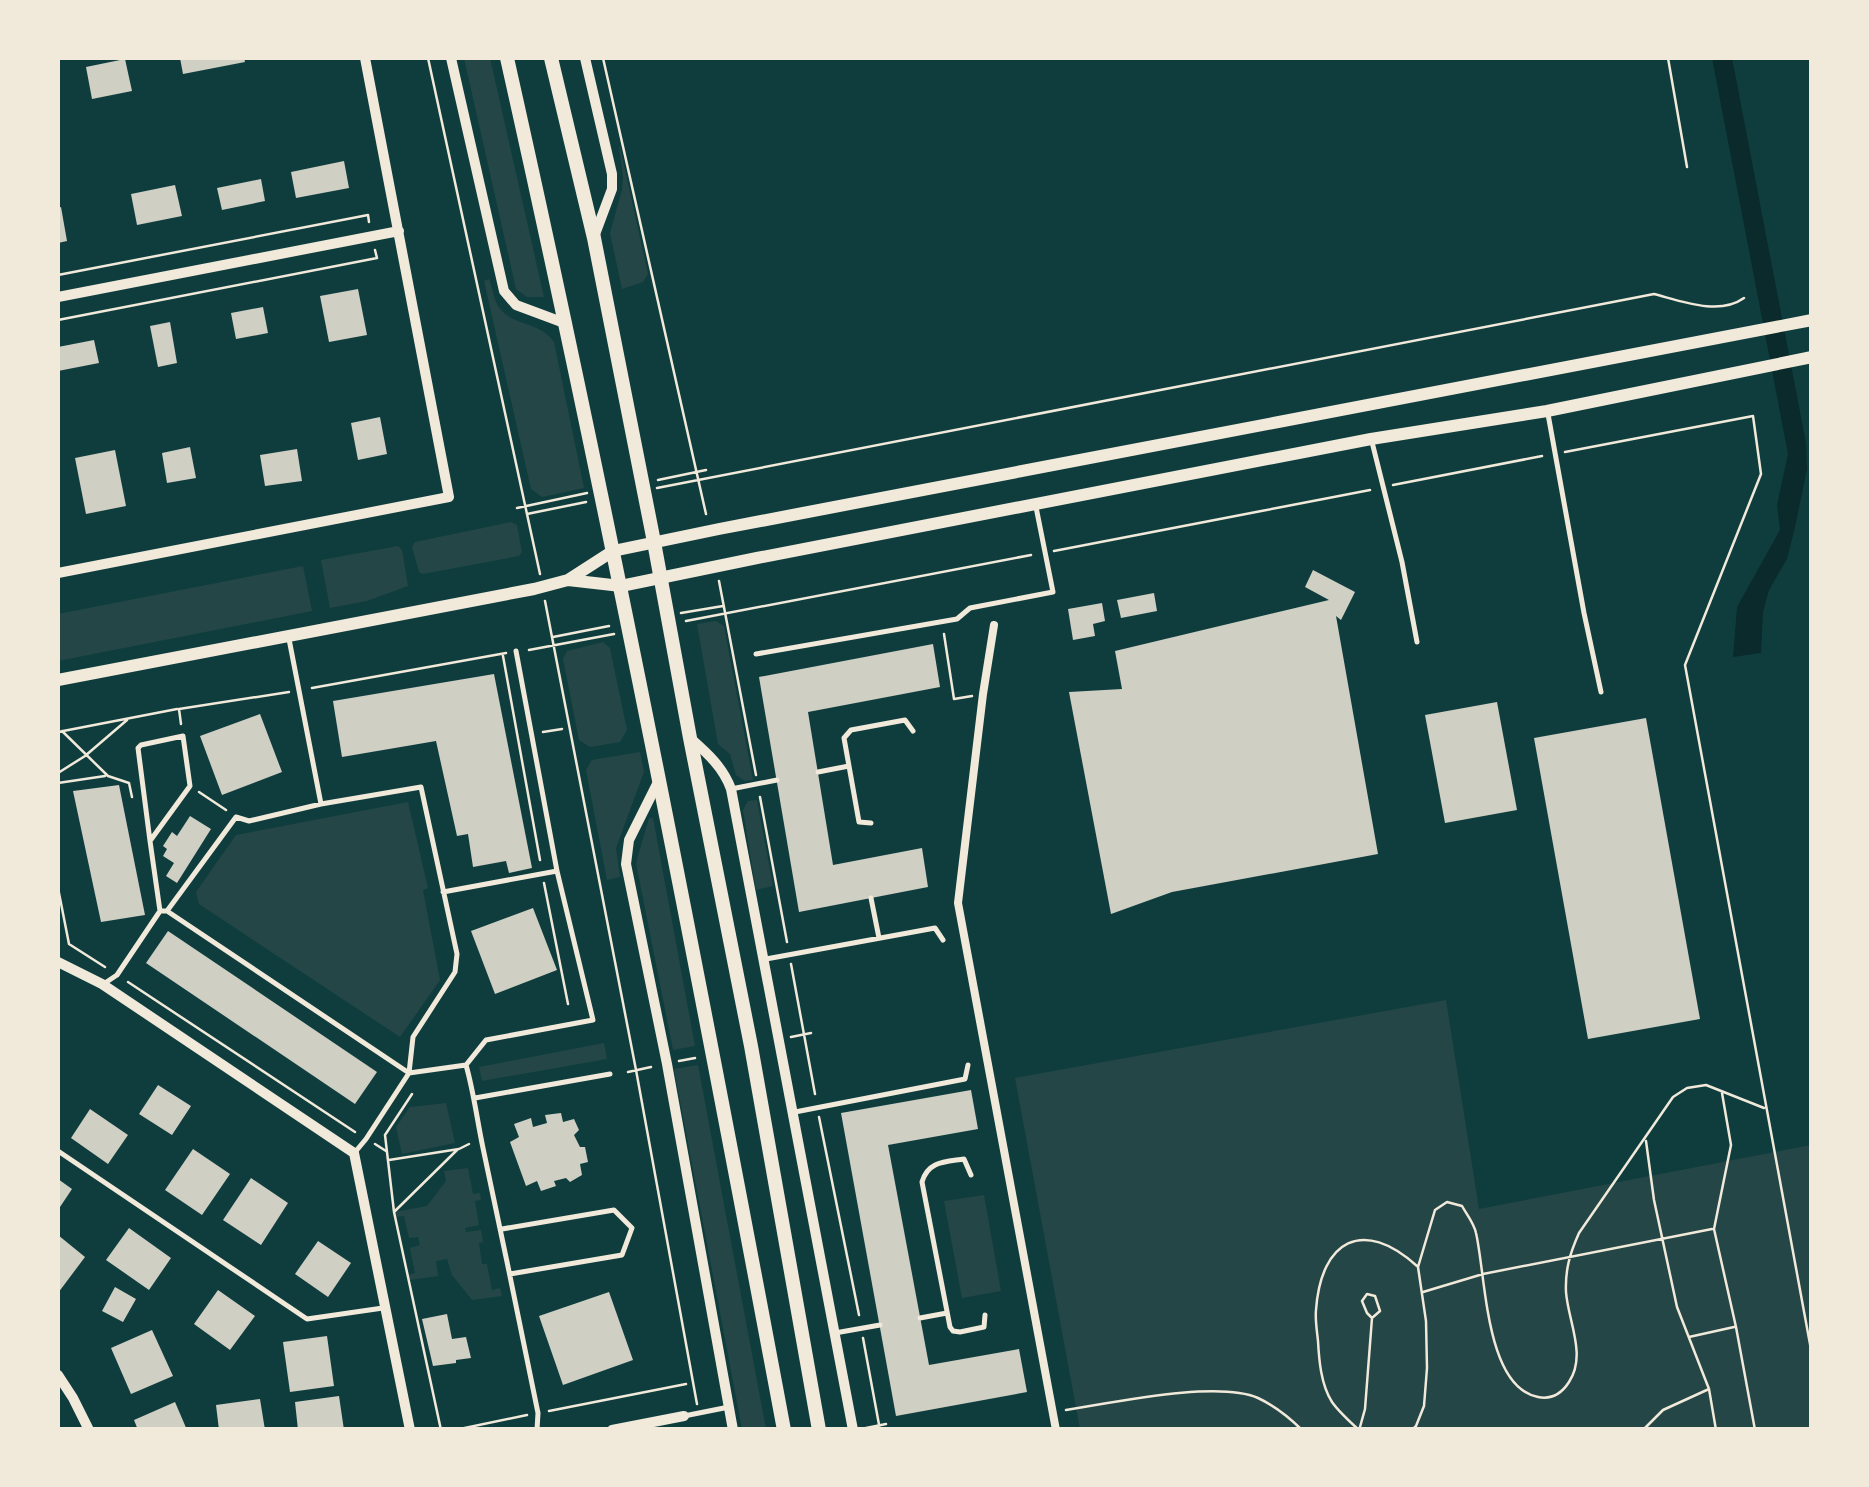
<svg xmlns="http://www.w3.org/2000/svg" width="1869" height="1487" font-family="Raleway,sans-serif">
<rect width="100%" height="100%" fill="#0f3d3e"/>
<path fill="#244646" d="M464 58H490L544 297H527L516 289Z
M619 147H620L648 274 643 282 622 289 610 233 622 190 623 177Z
M489 279C492 286 493 295 496 302 507 327 540 320 554 342L584 488 542 497 531 489 484 281Z
M511 522 517 525 522 552 519 556 423 574 419 572 412 547 415 542Z
M398 546 402 550 408 586 367 601 330 608 321 560Z
M303 566 312 611 58 661V614Z
M716 621 724 626 753 780 745 781 736 775 730 754 718 744 697 624Z
M603 642 610 648 627 730 620 742 590 747 579 740 563 659 567 651Z
M640 752 644 772 616 848 620 877 607 880 586 770 592 760Z
M757 800 773 886 756 890 743 810 748 801Z
M408 802 428 888 423 890 440 980 400 1037 199 904 196 892 236 835Z
M649 818H653L695 1046 673 1050 636 863Z
M1446 1000 1479 1209 1811 1145V1429H1080L1015 1078Z
M604 1043 607 1059 482 1081 479 1067Z
M698 1065 766 1429H742L674 1069Z
M446 1103 455 1143 402 1154 396 1127 410 1107Z
M468 1168 473 1194 480 1193 481 1200 475 1201 479 1225 465 1228 466 1232 481 1230 483 1242 479 1243 482 1264H487L492 1290 500 1288 502 1296 472 1300 452 1275 447 1259 436 1261 438 1276 410 1280 408 1275 415 1273 410 1248 420 1245 418 1237 409 1238 404 1216 395 1217 394 1212 427 1206 446 1181 444 1171Z
M984 1195 1001 1291 962 1298 944 1201Z"/>
<path fill="#0a2a2b" d="M1712 58H1732L1806 443 1807 469 1795 527 1787 559 1769 590 1763 612 1761 653 1733 657 1737 607 1780 530 1777 505 1788 454Z"/>
<path fill="#cfcfc3" d="M180 58H244L245 62 183 74Z
M125 59 132 91 92 99 86 67Z
M344 161 349 188 296 198 291 172Z
M261 179 265 201 222 210 217 188Z
M175 185 182 216 137 225 131 194Z
M61 207 67 241 58 243V208Z
M358 289 367 335 329 342 320 296Z
M263 307 268 333 236 339 231 313Z
M170 322 177 363 158 367 150 326Z
M94 340 99 363 58 371V347Z
M380 417 387 454 358 460 351 423Z
M190 447 196 478 167 483 162 453Z
M297 449 302 481 265 486 260 455Z
M115 450 126 506 86 514 75 458Z
M1313 570 1355 592 1341 620 1336 616 1378 854 1172 892 1111 914 1069 692 1122 689 1115 651 1329 600 1305 587Z
M1154 593 1157 611 1121 618 1117 600Z
M1102 603 1105 621 1093 624 1095 636 1073 640 1068 609Z
M933 644 940 687 808 712 833 865 922 848 928 887 799 912 759 677Z
M494 674 532 868 509 873 506 861 473 867 468 834 457 836 436 741 342 757 333 701Z
M1497 702 1517 810 1445 823 1425 715Z
M260 714 282 772 222 795 200 736Z
M1646 718 1700 1019 1588 1039 1534 738Z
M119 785 145 915 101 922 73 791Z
M190 816 211 829 177 883 166 876 174 863 163 856 167 849 163 846 172 832 177 836Z
M533 908 557 970 495 994 471 931Z
M168 931 377 1072 355 1104 146 963Z
M158 1085 191 1106 172 1135 139 1114Z
M971 1090 978 1129 888 1145 929 1365 1019 1349 1027 1392 896 1416 841 1113Z
M90 1109 128 1135 108 1164 71 1138Z
M561 1113 563 1122 574 1119 579 1130 574 1135 580 1147H585L588 1162 580 1164 582 1175 570 1182 566 1178 554 1181 556 1186 541 1191 537 1181 526 1186 510 1142 519 1137 514 1124 531 1118 533 1127 547 1123 545 1115Z
M193 1149 230 1174 202 1215 165 1190Z
M251 1178 288 1203 261 1245 223 1220Z
M58 1179 72 1189 58 1210Z
M129 1228 171 1258 149 1290 106 1260Z
M58 1235 85 1257 58 1293Z
M318 1241 351 1263 328 1297 295 1274Z
M115 1287 136 1299 123 1322 102 1311Z
M218 1290 255 1316 230 1350 194 1324Z
M609 1292 633 1360 563 1385 539 1316Z
M447 1314 452 1339 466 1337 471 1358 456 1360V1363L433 1366 422 1319Z
M152 1330 173 1376 131 1394 111 1348Z
M327 1336 334 1386 290 1392 283 1342Z
M339 1396 344 1430H298L295 1402Z
M260 1399 265 1430H219L216 1405Z
M175 1402 187 1430H138L134 1420Z"/>
<g fill="none" stroke-linecap="round" stroke-linejoin="round">
<path stroke="#f1e9da" stroke-width="2.5" d="M428 58 540 574
M603 58 706 514
M1668 58 1687 167
M58 275 368 215 369 222
M58 320 377 258 375 250
M1565 452 1753 416 1761 474 1685 665 1812 1355
M658 480 706 470
M1393 485 1542 456
M657 488 1654 294C1681 301 1719 316 1744 298
M517 508 587 493
M527 514 586 502
M1054 551 1370 490
M719 581 756 775
M545 601 636 1070 697 1404
M681 613 723 606
M686 621 1031 555
M944 634 954 699 972 696
M553 637 609 626
M529 650 614 634
M503 656 540 860
M312 688 506 653
M181 724 179 709 289 692
M62 731 108 776 129 783 132 797
M58 732 177 709
M543 732 562 729
M58 773 85 756 127 720
M58 783 105 776
M199 792 226 810
M760 797 787 942
M544 883 568 1004
M58 888 69 944 105 967
M791 964 815 1094
M128 982 355 1132
M791 1037 811 1033
M679 1061 695 1058
M628 1072 651 1067
M1722 1093 1731 1145 1714 1229 1736 1327 1755 1430
M412 1094 385 1135 394 1212 441 1430
M819 1117 859 1315
M1646 1141 1654 1200 1677 1307 1709 1389 1716 1430
M375 1144 386 1151
M389 1160 459 1149 469 1144
M395 1211 457 1150
M1423 1292 1483 1274 1712 1229
M1689 1337 1734 1327
M863 1338 880 1430
M1066 1410C1112 1403 1217 1380 1258 1398 1273 1405 1290 1418 1302 1430
M549 1411 686 1384
M1360 1427 1365 1409 1372 1318 1380 1311 1375 1296 1367 1294 1362 1301 1367 1313 1372 1318
M866 1428 886 1424
M455 1430 527 1415
M1359 1430C1349 1421 1339 1412 1332 1402 1321 1385 1319 1360 1318 1341 1317 1331 1315 1320 1316 1310 1321 1240 1363 1217 1417 1266
M1412 1430 1416 1426 1424 1406 1427 1368 1426 1321 1418 1267 1435 1210 1447 1202 1462 1206C1467 1215 1474 1223 1476 1233 1486 1276 1485 1387 1538 1397 1553 1400 1562 1393 1569 1382 1587 1355 1568 1321 1566 1292 1565 1270 1570 1253 1579 1233L1673 1097 1687 1088 1706 1085 1764 1108
M1643 1430 1663 1410 1709 1389"/>
<path stroke="#f1e9da" stroke-width="5" d="M1548 414 1584 613 1601 692
M1372 442 1402 562 1417 642
M289 639 321 804
M756 654 957 619 970 608 1053 592 1036 507
M818 772 849 766
M731 789 777 780
M871 823 859 822 844 738 851 730 905 720 913 731
M150 841 138 748 141 745 183 736 190 786 150 841 160 911
M443 892 557 871
M871 898 879 938
M167 911 236 817 249 821 321 804 421 787 457 954 455 972 413 1037 409 1073 466 1065C474 1093 477 1120 483 1148 502 1236 520 1325 538 1413L537 1430
M766 959 935 928 943 940
M105 983 117 975 160 911H167L409 1073 366 1139 356 1151
M466 1065 486 1040 593 1020 557 871 516 651
M475 1098 610 1074
M795 1112 965 1079 968 1065
M58 1151 307 1319 383 1308
M971 1175 964 1159C945 1162 928 1161 922 1182L950 1327 953 1331 960 1332 984 1327 985 1315
M502 1229 614 1210 632 1228 622 1255 510 1274
M920 1318 947 1313
M835 1333 880 1325
M684 1416 729 1407"/>
<path stroke="#f1e9da" stroke-width="8" d="M994 625 983 694 958 903 1056 1430"/>
<path stroke="#f1e9da" stroke-width="10" d="M451 58 504 291 516 305 567 324
M585 58 612 174V189L594 237
M58 297 399 231
M58 573 449 497 365 58
M690 738C707 753 723 767 731 789L853 1430
M658 782 629 840 626 864 667 1064 733 1430
M58 962 102 984 354 1153 410 1430
M58 1375 73 1398 89 1430
M612 1430 684 1416"/>
<path stroke="#f1e9da" stroke-width="12" d="M568 580 621 586 757 558 1371 439 1547 411 1812 357
M58 680 534 589 568 580 613 551 719 529 1812 320"/>
<path stroke="#f1e9da" stroke-width="14" d="M507 58C609 513 698 971 784 1430
M551 58 594 238 654 542 690 738 751 1046 819 1430"/>
</g>
<rect width="1869" height="1487" fill="none" stroke="#f1e9da" stroke-width="120"/>
</svg>
